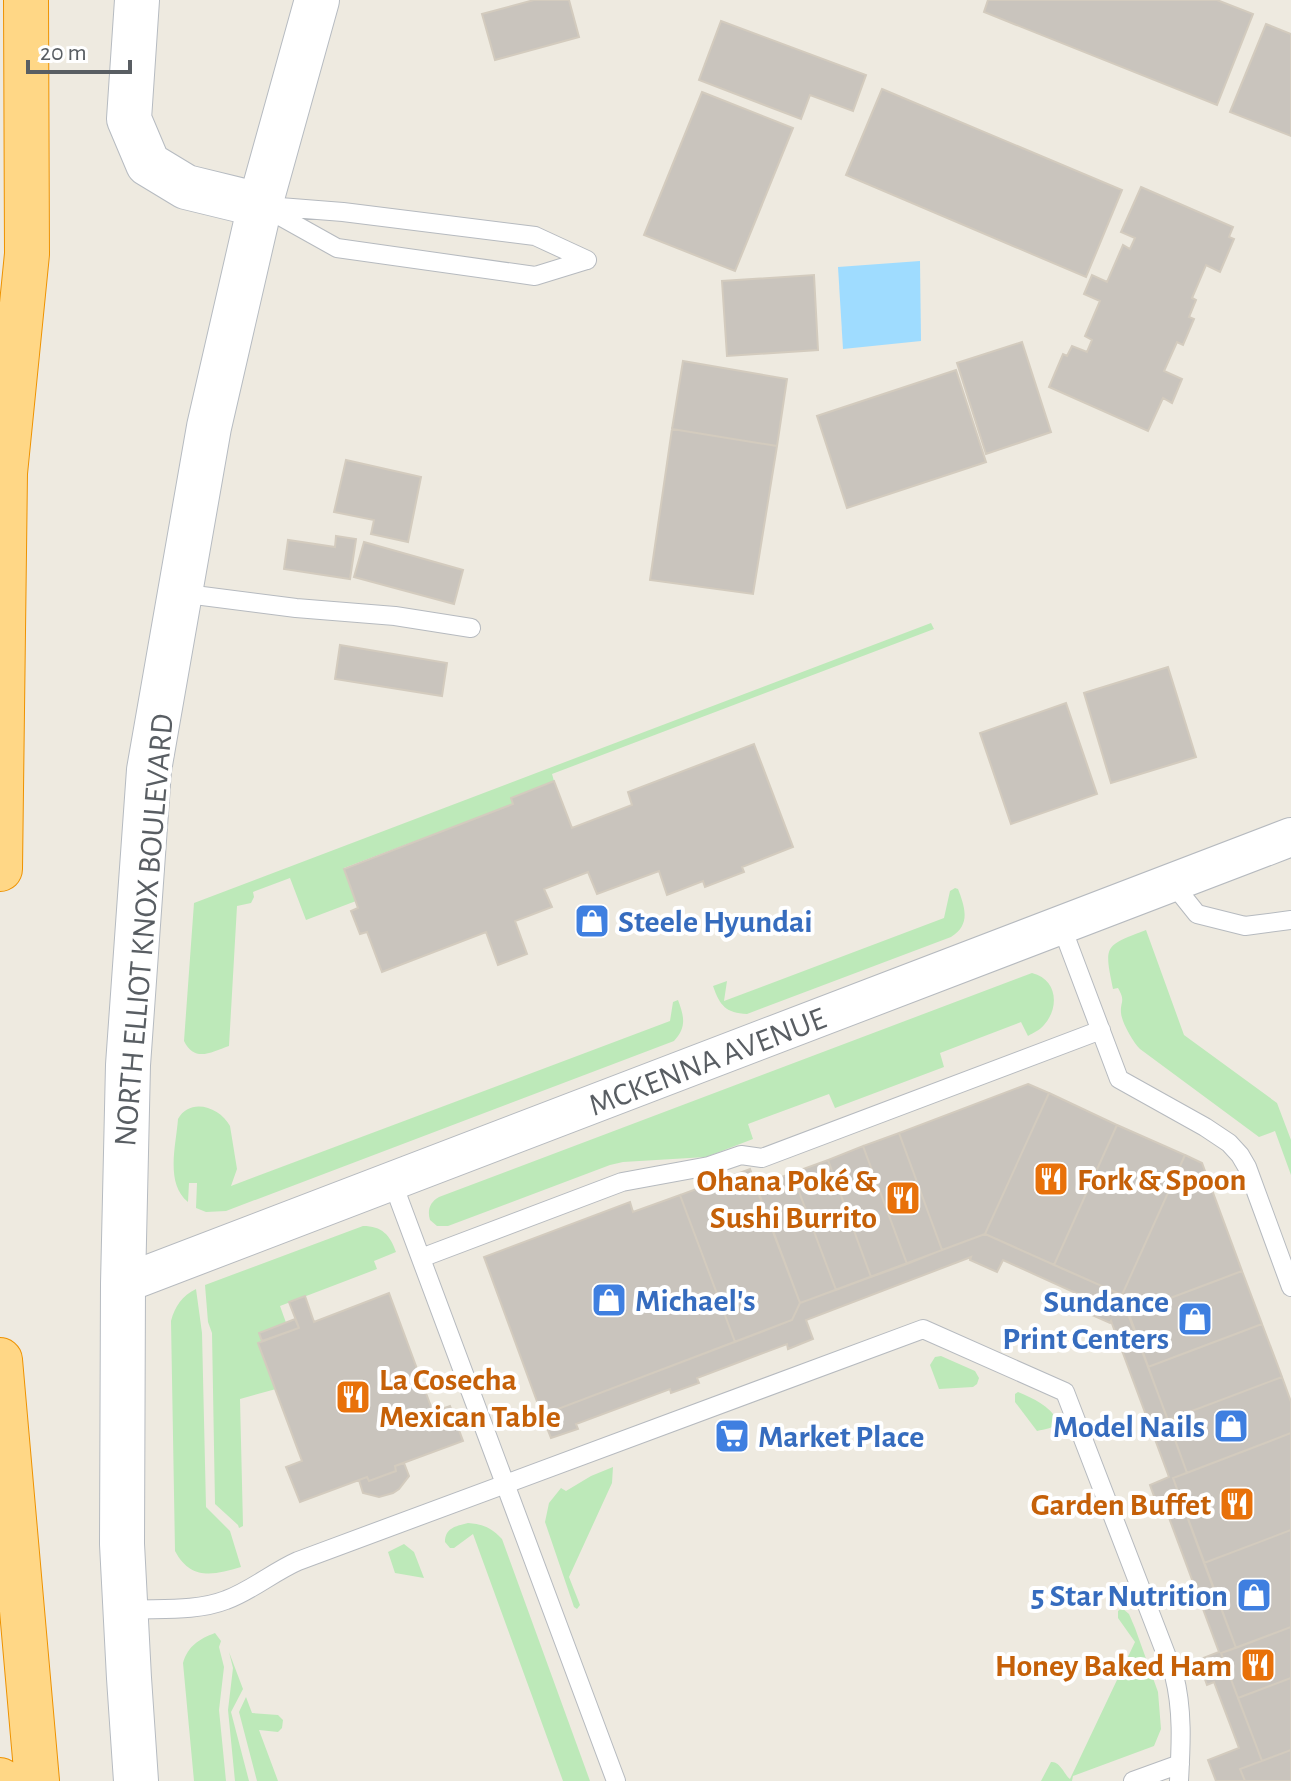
<svg xmlns="http://www.w3.org/2000/svg" width="1291" height="1781" font-family="'Alegreya Sans',sans-serif">
<rect width="100%" height="100%" fill="#eeeae0"/>
<path fill="#bde9b9" d="M931 623 934 629 552 774 554 781 512 798 513 804 344 868 356 901 306 920 290 878 253 892 254 897 251 903 237 906 229 1046C211 1052 195 1063 184 1041L194 903Z
M955 888 958 889C965 907 971 925 951 937L747 1014C726 1013 720 1006 713 986L727 981 724 1001 944 918 950 891Z
M1146 930 1184 1035 1277 1103 1291 1140V1175L1275 1131 1259 1137 1140 1049C1133 1042 1122 1023 1121 1013 1120 1001 1126 1002 1118 988L1113 989C1104 945 1104 946 1146 930Z
M1032 973C1057 979 1060 1007 1044 1025 1040 1030 1033 1033 1028 1036L1021 1022 940 1053 944 1067 835 1108 829 1094 748 1124 753 1139 706 1157 623 1162 610 1165 448 1226H437L430 1220C427 1210 430 1202 439 1197Z
M678 1000C684 1016 687 1027 674 1041L226 1211 206 1212 196 1208 197 1183H189L188 1202C165 1183 176 1146 178 1119 190 1097 220 1107 230 1126L237 1169 231 1186 670 1021 673 1002Z
M363 1226C382 1226 390 1235 396 1252L374 1261 377 1269 280 1306 289 1331 258 1343 276 1389 240 1399 243 1526 239 1528 238 1525 215 1504 212 1333 208 1322 205 1285Z
M196 1289 202 1333 206 1507 230 1531 241 1567C214 1575 191 1581 175 1551L171 1321C175 1306 182 1296 196 1289Z
M941 1356 975 1371 979 1378 977 1384 973 1387 939 1389 930 1365 935 1357Z
M1018 1392C1034 1399 1049 1405 1058 1421 1054 1429 1045 1429 1037 1431L1015 1402V1394Z
M613 1467 612 1483 569 1577 580 1605 577 1609 574 1607 545 1522 549 1503 561 1488 566 1491 591 1476Z
M468 1523C483 1524 492 1528 502 1539L590 1781H563L473 1534 454 1548H450L445 1542C445 1528 456 1526 468 1523Z
M404 1544 414 1552 424 1578 395 1573 388 1552Z
M1122 1608 1129 1614 1135 1628 1158 1692 1161 1729 1154 1746 1073 1776 1072 1781H1041L1051 1762C1060 1761 1064 1774 1070 1779L1135 1642 1118 1618V1611Z
M215 1633 221 1641 219 1647 224 1667 219 1710 226 1781H194L183 1663C188 1646 199 1639 215 1633Z
M229 1652 243 1689 231 1712 249 1781H235L228 1710 233 1668Z
M246 1697 252 1713 278 1715 283 1720 282 1728 278 1732 259 1730 278 1781H257L239 1712Z"/>
<path fill="#9fdcff" d="M920 261 921 341 843 349 838 267Z"/>
<path fill="#c9c4bd" stroke="#d3cbbe" stroke-width="2" d="M534 0H569L579 37 495 60 482 14Z
M988 0H1217L1253 14 1217 105 984 12Z
M721 21 866 75 853 111 810 95 801 119 699 80Z
M1266 24 1291 34V136L1230 112Z
M882 89 1122 190 1086 277 846 175Z
M702 92 793 128 735 271 644 235Z
M1141 187 1233 227 1229 237 1234 239 1220 272 1206 265 1192 298 1196 300 1189 317 1194 319 1183 345 1177 342 1164 371 1182 379 1172 403 1163 398 1148 431 1049 387 1063 354 1067 356 1072 346 1087 352 1092 340 1085 336 1100 301 1084 294 1092 275 1107 282 1123 245 1130 249 1135 238 1121 232Z
M814 275 818 350 727 356 722 281Z
M1022 342 1051 432 986 454 957 363Z
M683 361 787 379 777 446 672 429Z
M956 370 986 462 847 508 817 416Z
M672 429 777 446 753 594 650 580Z
M346 460 421 477 408 542 371 534 374 520 334 512Z
M336 536 356 539 350 579 284 569 288 540 335 547Z
M364 542 463 570 454 604 354 577Z
M340 645 447 663 442 696 335 679Z
M1168 667 1196 757 1111 783 1084 693Z
M1066 703 1097 794 1011 824 980 733Z
M754 744 793 847 742 867 744 872 705 887 703 881 667 895 659 871 597 894 588 872 544 889 552 907 515 921 527 954 498 965 486 932 382 972 367 932 360 934 351 911 358 908 344 869 513 804 511 798 554 781 572 828 632 805 628 792Z
M1028 1084 1049 1093 985 1234 942 1250 899 1133Z
M1049 1093 1117 1125 1054 1265 985 1234Z
M1117 1125 1185 1155 1122 1295 1054 1265Z
M899 1133 942 1250 907 1264 863 1146Z
M863 1146 907 1264 871 1277 828 1160Z
M1185 1155 1202 1163 1242 1271 1128 1314 1122 1295Z
M828 1160 871 1277 836 1290 792 1173Z
M750 1169 800 1303 792 1320 735 1342 680 1195Z
M792 1173 836 1290 800 1303 756 1187Z
M680 1195 735 1342 542 1415 484 1257 630 1202 633 1212Z
M985 1234 1122 1295 1187 1473 1173 1478 1236 1648 1221 1653 1262 1761 1240 1769 1245 1781H1216L1208 1760 1239 1748 1214 1682 1207 1685 1198 1660 1219 1652 1165 1507 1159 1510 1150 1485 1169 1477 1111 1321 1110 1323 1083 1311 1089 1299 1003 1260 997 1272 970 1260 971 1257 806 1320 813 1339 788 1349 787 1344 697 1378 699 1383 671 1393 670 1389 576 1424 578 1429 551 1438 542 1415 792 1320 800 1303Z
M1242 1271 1262 1324 1148 1367 1128 1314Z
M389 1293 433 1412 450 1406 463 1441 395 1466 396 1471 369 1481 367 1477 300 1502 286 1467 302 1461 258 1343 299 1328 289 1302 305 1296 314 1322Z
M295 1319 299 1328 262 1341 259 1333Z
M1262 1324 1282 1377 1168 1420 1148 1367Z
M1282 1377 1291 1402V1433L1187 1473 1168 1420Z
M1291 1433V1530L1204 1563 1173 1478Z
M404 1463 409 1476 399 1489 393 1493 379 1497 363 1493 359 1480 367 1477 369 1481 396 1471 395 1466Z
M1291 1530V1627L1236 1648 1204 1563Z
M1291 1627V1678L1238 1698 1221 1653Z
M1291 1678V1750L1262 1761 1238 1698Z
M1291 1750V1781H1245L1240 1769Z"/>
<g fill="none" stroke-linecap="round" stroke-linejoin="round">
<defs>
<path id="lane" d="M260 205 337 248 535 276 587 260
M267 206 343 212 535 236 587 260
M179 593 296 608 395 616 471 628
M1164 887 1177 889 1197 914 1245 926 1291 920
M1061 925 1119 1079 1205 1127 1229 1143 1240 1155 1247 1167 1291 1287
M392 1181 616 1781
M421 1258 622 1182 709 1166 741 1155 762 1158 1101 1030
M126 1610C158 1608 195 1612 226 1600 251 1591 273 1572 298 1561L923 1329 1065 1392 1174 1675C1183 1710 1181 1745 1179 1781
M1133 1781 1180 1764"/>
<path id="street" d="M123 1284 1291 837"/>
<path id="secondary" d="M137 0 129 119 148 164 186 187 260 205
M136 1781 129 1678 122 1544 123 1284 128 1065 149 770 209 427 260 205 317 0"/>
<path id="highway" d="M5 473 27 254 26 0
M0 869 5 473 3 445
M0 1360 37 1781
M0 1780V1781"/>
</defs>
<use href="#lane" stroke="#b6babf" stroke-width="20"/>
<use href="#street" stroke="#b6babf" stroke-width="40"/>
<use href="#secondary" stroke="#b6bbc1" stroke-width="46"/>
<use href="#highway" stroke="#ee9200" stroke-width="46"/>
<use href="#lane" stroke="#fff" stroke-width="18"/>
<use href="#street" stroke="#fff" stroke-width="38"/>
<use href="#secondary" stroke="#fff" stroke-width="44"/>
<use href="#highway" stroke="#ffd786" stroke-width="44"/>
</g>
<defs>
<symbol id="shop-square" viewBox="-11 -11 22 22"><rect x="-9" y="-9" width="18" height="18" rx="4" fill="#3f7fe0" stroke="#fff"/><path d="M-5-2.5h2.3a2.7 3.5 0 0 1 5.4 0H5L5.5 6h-11ZM-1.5-2.5h3a1.5 2.3 0 0 0-3 0Z" fill="#fff"/></symbol>
<symbol id="restaurant-square" viewBox="-11 -11 22 22"><rect x="-9" y="-9" width="18" height="18" rx="4" fill="#e8710a" stroke="#fff"/><path d="M-5-6h1v4h1v-4h1v4h1v-4h1v5L-1.5 .5V6h-2V.5L-5-1ZM5-6V6H3V1.5H1.5Q1.5-4 5-6Z" fill="#fff"/></symbol>
<symbol id="supermarket-square" viewBox="-11 -11 22 22"><rect x="-9" y="-9" width="18" height="18" rx="4" fill="#3f7fe0" stroke="#fff"/><path d="M-6-5.5h2.5l.6 2H6L4.5 2H-2.5L-4.4-4H-6ZM-1.5 3.2a1.3 1.3 0 1 0 .1 0ZM3 3.2a1.3 1.3 0 1 0 .1 0Z" fill="#fff"/></symbol>
</defs>
<g fill-rule="evenodd">
<use href="#shop-square" x="572" y="901" width="40" height="40"/>
<use href="#restaurant-square" x="1031" y="1159" width="40" height="40"/>
<use href="#restaurant-square" x="883" y="1178" width="40" height="40"/>
<use href="#shop-square" x="589" y="1280" width="40" height="40"/>
<use href="#shop-square" x="1175" y="1299" width="40" height="40"/>
<use href="#restaurant-square" x="333" y="1377" width="40" height="40"/>
<use href="#shop-square" x="1211" y="1406" width="40" height="40"/>
<use href="#supermarket-square" x="712" y="1416" width="40" height="40"/>
<use href="#restaurant-square" x="1217" y="1484" width="40" height="40"/>
<use href="#shop-square" x="1234" y="1575" width="40" height="40"/>
<use href="#restaurant-square" x="1238" y="1645" width="40" height="40"/>
</g>
<g text-anchor="middle" stroke-width="8" stroke-linejoin="round" paint-order="stroke">
<g font-size="32" font-weight="bold" fill="#366cbe" stroke="#fff" text-anchor="start">
<text x="618" y="932">Steele Hyundai</text>
<text x="635" y="1311">Michael's</text>
<text x="1169" y="1312" text-anchor="end">Sundance<tspan x="1169" dy="37">Print Centers</tspan></text>
<text x="1205" y="1437" text-anchor="end">Model Nails</text>
<text x="758" y="1447">Market Place</text>
<text x="1228" y="1606" text-anchor="end">5 Star Nutrition</text>
</g>
<g font-size="32" fill="#595e63" stroke="#fff">
<text transform="translate(143 930) rotate(-85)" y="11">NORTH ELLIOT KNOX BOULEVARD</text>
<text transform="translate(707 1061) rotate(-21)" y="11">MCKENNA AVENUE</text>
</g>
<g font-size="32" font-weight="bold" fill="#c56008" stroke="#fff" text-anchor="end">
<text x="1077" y="1190" text-anchor="start">Fork &amp; Spoon</text>
<text x="877" y="1191">Ohana Poké &amp;<tspan x="877" dy="37">Sushi Burrito</tspan></text>
<text x="379" y="1390" text-anchor="start">La Cosecha<tspan x="379" dy="37">Mexican Table</tspan></text>
<text x="1211" y="1515">Garden Buffet</text>
<text x="1232" y="1676">Honey Baked Ham</text>
</g>
</g>
<path d="M28 60v12h102v-12" fill="none" stroke="#595e63" stroke-width="4"/>
<text x="40" y="60" font-size="24" fill="#595e63" stroke="#ffffff" stroke-width="6" paint-order="stroke">20 m</text>
</svg>
